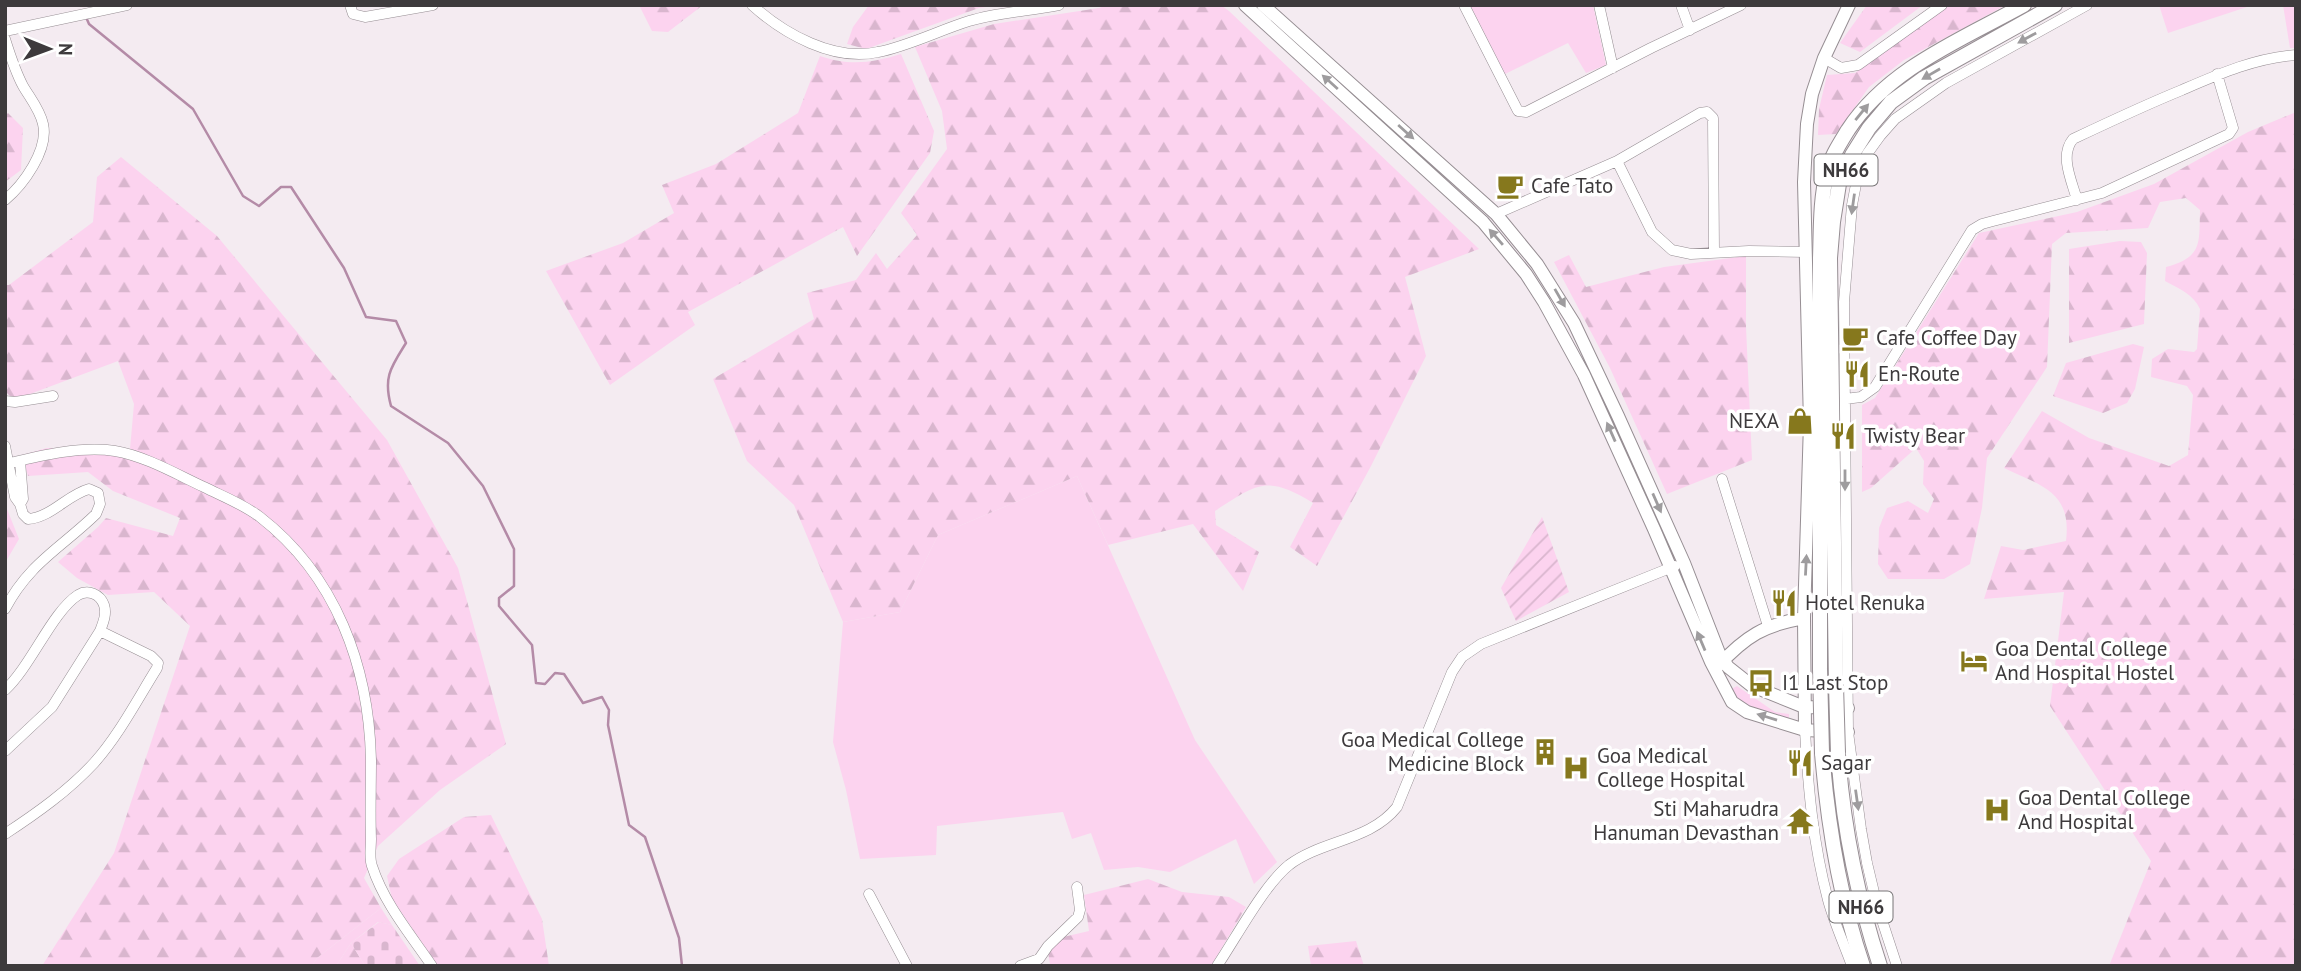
<svg xmlns="http://www.w3.org/2000/svg" width="2301" height="971" font-family="'PT Sans',sans-serif">
<defs>
<pattern id="forest-firs" width="22" height="20" patternUnits="userSpaceOnUse" patternTransform="scale(1.75)"><rect width="22" height="20" fill="#fcd3ef"/><path d="M5 1l3.5 6h-7zM16 11l3.5 6h-7z" fill="#d9b6ce"/></pattern>
<pattern id="cemetery-stones" width="16" height="16" patternUnits="userSpaceOnUse" patternTransform="scale(1.75)"><rect width="16" height="16" fill="#fcd3ef"/><path d="M2 7V4a2 2 0 0 1 4 0v3zM10 15v-3a2 2 0 0 1 4 0v3z" fill="#d9b6ce"/></pattern>
<pattern id="garden-furrows" width="10" height="10" patternUnits="userSpaceOnUse" patternTransform="scale(1.75)"><rect width="10" height="10" fill="#fcd3ef"/><path d="M-1 1l2-2M0 10L10 0M9 11l2-2" fill="none" stroke="#d9b6ce"/></pattern>
</defs>
<rect width="100%" height="100%" fill="#f4ebf1"/>
<path fill="#fcd3ef" d="M1470 5H1593L1606 65 1586 73 1568 43 1505 74Z
M2159 5H2253L2168 33Z
M2283 5H2296V48H2290Z
M1077 476 1195 740 1277 862 1254 884 1236 839 1170 872 1138 867 1104 870 1091 833 1072 839 1063 812 937 826 936 855 860 859 846 790 833 742 843 622 900 612 938 535Z
M1737 686 1775 712 1789 714V718L1749 712 1730 690Z
M381 908 392 925 378 922 351 943 336 966H312L317 958Z"/>
<path fill="url(#forest-firs)" d="M639 5H703L668 32 652 31Z
M869 5H999L979 8 866 49 847 44 853 27Z
M1107 5H1221L1229 11 1479 249 1405 277 1426 356 1371 466 1317 566 1290 547 1313 503C1267 475 1258 483 1215 511L1216 525 1259 552 1243 591 1193 524 1108 545 1077 476 938 535 900 612 843 622 794 505 747 461 713 379 814 319 807 293 856 280 876 253 887 269 917 235 901 213 947 149 942 111 915 47 994 24 1099 8Z
M1867 5H1923L1860 52 1840 43Z
M1950 5H2006L1904 60 1869 87 1836 134 1818 135 1819 109 1827 75 1855 73Z
M901 54 934 131 930 153 857 256 843 227 688 312 695 325 610 385 546 271 623 243 674 213 662 185 716 164 798 113 820 56C849 66 872 63 901 54Z
M2296 112V966H2109L2151 861 2050 706 2064 592 1984 599 2001 546 2023 550 2066 541C2072 492 2042 486 2004 468L2042 411 2089 438 2169 466 2188 455 2193 395 2187 386 2151 377 2152 359 2168 349 2194 352 2197 349 2200 309C2193 294 2180 289 2165 281L2166 267C2203 257 2199 243 2200 210L2186 198 2160 202 2148 228 2066 233 2052 244 2047 367 1987 458 1982 508 1970 564 1944 579H1888L1878 564 1879 528 1887 508 1908 501 1928 513 1934 499 1923 484 1924 461 1916 448 1871 488 1862 492V405L1875 398 1979 233 2077 212 2154 184 2248 132Z
M8 113 23 128 21 170 5 182V116Z
M121 157 217 236 387 440 458 568 506 744 440 790 378 846 364 878 381 908 317 958 312 966H42L114 853 190 626 154 592 108 595 77 578 58 562 98 527 106 518 173 536 180 518 113 491 88 472 28 476 22 455 47 448 130 449 134 404 118 361 14 400 5 391V285H9L93 222 97 177Z
M2120 241 2141 242 2147 253 2144 324 2069 343V249Z
M1569 255 1586 287 1664 267 1746 256V327L1752 460 1667 494 1610 368 1554 262Z
M2133 344 2144 347 2135 389 2127 403 2103 413 2053 396 2066 363Z
M5 504 19 539 5 563Z
M491 815 542 919 549 966H438L392 899 387 876 399 859 464 817Z
M1148 879 1182 892 1229 897 1246 907 1211 966H1045L1050 964 1046 941 1089 931 1084 895Z
M1356 941 1364 966H1311L1308 946Z
M351 943 365 966H336Z"/>
<path fill="url(#cemetery-stones)" d="M379 922 392 925 420 966H365L351 943Z"/>
<path fill="url(#garden-furrows)" d="M1542 517 1569 592 1516 621 1501 588Z"/>
<g fill="none" stroke-linecap="round" stroke-linejoin="round">
<path stroke="#b48ba7" stroke-width="2.5" d="M86 17 89 24 193 109 243 196 259 206 281 187H291L344 268 366 317 396 321 406 343C391 367 383 377 391 406L448 443 483 486 514 549V586L499 598V606L532 645 536 683 545 684 555 673 564 674 583 703 602 697 609 710 608 725 629 825 645 837 679 938 682 966"/>
<defs>
<path id="minor" d="M350 5 353 14 365 17 433 5
M752 5C784 34 834 62 878 52 906 47 940 30 969 21 999 12 1029 11 1059 5
M1464 5 1518 111 1526 112 1651 48 1741 5
M1599 5 1613 68
M1681 5 1690 30
M5 31 127 5
M5 39C10 55 15 71 23 86 30 98 40 110 43 124 49 150 23 185 5 200
M1824 58 1841 68 1858 65 1942 5
M1617 161 1700 113 1707 112 1713 118 1714 252
M2077 200C2072 181 2059 156 2073 139 2109 122 2145 105 2182 90 2219 74 2255 58 2296 55
M1496 214 1617 161 1652 232 1672 250 1691 254 1749 251 1806 252
M1845 399 1861 397 1875 387 1972 230 1982 224 1993 221 2102 193 2229 134 2233 128 2217 74
M5 401 15 402 53 396
M5 446 15 497 20 504 23 499 20 461
M10 463C43 455 81 446 115 451 145 456 176 474 204 487 222 496 243 504 260 517 336 576 369 666 371 760 371 786 370 813 371 839 371 848 369 858 372 866 384 903 410 934 432 966
M1722 479 1768 626
M5 609C29 563 61 548 96 514L100 504 98 493 89 489C67 495 52 517 28 519L23 514 20 504
M5 690C31 666 52 612 78 595 88 589 100 594 104 605 107 614 103 623 100 631L52 707 5 751
M1805 730C1808 787 1813 844 1828 900 1834 922 1844 944 1852 966
M5 834C37 813 68 791 94 763 119 735 137 700 157 668L158 663 151 656 100 631
M869 894 907 966
M1020 966 1039 959 1048 946 1078 917 1080 910 1077 887
M1217 966C1236 938 1264 885 1289 865 1322 840 1370 841 1397 807L1452 672 1462 657 1481 644 1675 566
M1897 966 1877 905 1867 863 1861 829 1848 732 1844 302 1852 205 1858 174 1867 154 1880 136 1895 119 1946 83 2087 5"/>
<path id="major" d="M1245 5 1483 222 1526 274 1544 302 1584 375 1654 529 1711 662 1732 702 1747 712 1805 730 1848 732
M1263 5 1496 214 1537 264 1574 323 1618 416 1684 563 1719 653 1728 667 1752 686 1804 707 1848 708
M1718 666C1746 636 1764 625 1804 618
M1805 730 1804 618 1810 423 1804 182 1807 124 1812 94 1824 58 1849 5"/>
<path id="highway" d="M1820 669V258C1821 230 1820 200 1827 173 1830 158 1840 143 1848 130 1889 68 1961 40 2024 5
M1836 685 1830 258 1833 222 1839 184 1852 155 1869 128 1891 102 1924 78 2055 5
M1822 753C1828 826 1839 896 1863 966
M1838 753C1843 826 1857 896 1880 966"/>
</defs>
<use href="#minor" stroke="#968e93" stroke-width="11"/>
<use href="#major" stroke="#968e93" stroke-width="14"/>
<use href="#highway" stroke="#968e93" stroke-width="16"/>
<use href="#minor" stroke="#fff" stroke-width="10"/>
<use href="#major" stroke="#fff" stroke-width="12"/>
<use href="#highway" stroke="#fff" stroke-width="14"/>
<defs>
<path id="highway-bridge" d="M1820 669 1822 753
M1836 685 1838 753"/>
</defs>
<use href="#highway-bridge" stroke="#968e93" stroke-width="16" stroke-linecap="butt"/>
<use href="#highway-bridge" stroke="#fff" stroke-width="14"/>
</g>
<defs><path id="oneway-solid" d="M-6-.8H1V-3.2L6.5 0L1 3.2V.8H-6Z" transform="scale(1.75)"/></defs>
<g fill="#9e9c9e">
<use href="#oneway-solid" transform="translate(2027 38) rotate(151)"/>
<use href="#oneway-solid" transform="translate(1931 74) rotate(150)"/>
<use href="#oneway-solid" transform="translate(1330 82) rotate(-138)"/>
<use href="#oneway-solid" transform="translate(1862 112) rotate(-51)"/>
<use href="#oneway-solid" transform="translate(1406 132) rotate(42)"/>
<use href="#oneway-solid" transform="translate(1853 204) rotate(98)"/>
<use href="#oneway-solid" transform="translate(1496 237) rotate(-131)"/>
<use href="#oneway-solid" transform="translate(1560 298) rotate(60)"/>
<use href="#oneway-solid" transform="translate(1611 432) rotate(-114)"/>
<use href="#oneway-solid" transform="translate(1845 480) rotate(90)"/>
<use href="#oneway-solid" transform="translate(1657 503) rotate(66)"/>
<use href="#oneway-solid" transform="translate(1806 565) rotate(-87)"/>
<use href="#oneway-solid" transform="translate(1701 641) rotate(-113)"/>
<use href="#oneway-solid" transform="translate(1767 717) rotate(-163)"/>
<use href="#oneway-solid" transform="translate(1857 800) rotate(82)"/>
</g>
<defs>
<symbol id="cafe-bare" viewBox="-9 -9 18 18"><path d="M-5.5-4.5H6V0H3Q3 3.5 0 3.5H-2.5Q-5.5 3.5-5.5 0ZM3-3.2v2h1.7v-2ZM-6 4.5H4V6H-6Z" fill="#86781d" stroke="#fff" stroke-width="2.5" paint-order="stroke"/></symbol>
<symbol id="restaurant-bare" viewBox="-9 -9 18 18"><path d="M-5-6h1v4h1v-4h1v4h1v-4h1v5L-1.5 .5V6h-2V.5L-5-1ZM5-6V6H3V1.5H1.5Q1.5-4 5-6Z" fill="#86781d" stroke="#fff" stroke-width="2.5" paint-order="stroke"/></symbol>
<symbol id="shop-bare" viewBox="-9 -9 18 18"><path d="M-5-2.5h2.3a2.7 3.5 0 0 1 5.4 0H5L5.5 6h-11ZM-1.5-2.5h3a1.5 2.3 0 0 0-3 0Z" fill="#86781d" stroke="#fff" stroke-width="2.5" paint-order="stroke"/></symbol>
<symbol id="hotel-bare" viewBox="-9 -9 18 18"><path d="M-6-4.5h1.5V1H6V5H4.5V3h-9V5H-6ZM-4 0a1.8 1.8 0 1 1 3.6 0ZM.5 0V-2.5h3Q6-2.5 6 0Z" fill="#86781d" stroke="#fff" stroke-width="2.5" paint-order="stroke"/></symbol>
<symbol id="bus-bare" viewBox="-9 -9 18 18"><path d="M-5-6H5V4H4V6H2V4H-2V6H-4V4H-5ZM-3.5-4V0h7V-4ZM-3.5 1.2v1.5H-2V1.2ZM2 1.2v1.5H3.5V1.2Z" fill="#86781d" stroke="#fff" stroke-width="2.5" paint-order="stroke"/></symbol>
<symbol id="building-bare" viewBox="-9 -9 18 18"><path d="M-4-6H4V6H1V3H-1V6H-4ZM-2.5-4.3h1.7v1.8h-1.7ZM.8-4.3h1.7v1.8H.8ZM-2.5-1h1.7V.8h-1.7ZM.8-1h1.7V.8H.8Z" fill="#86781d" stroke="#fff" stroke-width="2.5" paint-order="stroke"/></symbol>
<symbol id="hospital-bare" viewBox="-9 -9 18 18"><path d="M-5-5h3v3.5h4V-5h3V5h-3V1.5h-4V5h-3Z" fill="#86781d" stroke="#fff" stroke-width="2.5" paint-order="stroke"/></symbol>
<symbol id="temple-bare" viewBox="-9 -9 18 18"><path d="M0-6L5-2H3V0L6.5 2.5H4V6H1.5V3h-3V6H-4V2.5H-6.5L-3 0V-2H-5Z" fill="#86781d" stroke="#fff" stroke-width="2.5" paint-order="stroke"/></symbol>
</defs>
<g fill-rule="evenodd">
<use href="#cafe-bare" x="1491" y="167" width="38" height="38"/>
<use href="#cafe-bare" x="1836" y="319" width="38" height="38"/>
<use href="#restaurant-bare" x="1838" y="355" width="38" height="38"/>
<use href="#shop-bare" x="1781" y="402" width="38" height="38"/>
<use href="#restaurant-bare" x="1824" y="417" width="38" height="38"/>
<use href="#restaurant-bare" x="1765" y="584" width="38" height="38"/>
<use href="#hotel-bare" x="1955" y="642" width="38" height="38"/>
<use href="#bus-bare" x="1742" y="664" width="38" height="38"/>
<use href="#building-bare" x="1526" y="733" width="38" height="38"/>
<use href="#restaurant-bare" x="1781" y="744" width="38" height="38"/>
<use href="#hospital-bare" x="1557" y="749" width="38" height="38"/>
<use href="#hospital-bare" x="1978" y="791" width="38" height="38"/>
<use href="#temple-bare" x="1781" y="802" width="38" height="38"/>
</g>
<g text-anchor="middle" stroke-width="7" stroke-linejoin="round" paint-order="stroke">
<g fill="#fff" stroke="#777576" stroke-width="2">
<rect x="1814.5" y="154.5" width="63" height="31" rx="5"/>
<rect x="1829.5" y="891.5" width="63" height="31" rx="5"/>
</g>
<g font-size="19" font-weight="bold" fill="#3d3a3c">
<text x="1846" y="177">NH66</text>
<text x="1861" y="914">NH66</text>
</g>
<g font-size="21" fill="#3d3a3c" stroke="#fff" text-anchor="start">
<text x="1531" y="193">Cafe Tato</text>
<text x="1876" y="345">Cafe Coffee Day</text>
<text x="1878" y="381">En-Route</text>
<text x="1779" y="428" text-anchor="end">NEXA</text>
<text x="1864" y="443">Twisty Bear</text>
<text x="1805" y="610">Hotel Renuka</text>
<text x="1995" y="656">Goa Dental College<tspan x="1995" dy="24">And Hospital Hostel</tspan></text>
<text x="1782" y="690">I1 Last Stop</text>
<text x="1524" y="747" text-anchor="end">Goa Medical College<tspan x="1524" dy="24">Medicine Block</tspan></text>
<text x="1597" y="763">Goa Medical<tspan x="1597" dy="24">College Hospital</tspan></text>
<text x="1821" y="770">Sagar</text>
<text x="2018" y="805">Goa Dental College<tspan x="2018" dy="24">And Hospital</tspan></text>
<text x="1779" y="816" text-anchor="end">Sti Maharudra<tspan x="1779" dy="24">Hanuman Devasthan</tspan></text>
</g>
</g>
<rect width="2301" height="971" fill="none" stroke="#3d3a3c" stroke-width="14"/>
<g transform="translate(49 49) rotate(91)" stroke="#ffffff" stroke-width="5" paint-order="stroke">
<path d="M0-5L12 26L0 18L-12 26Z" fill="#3d3a3c"/>
<text y="-10" font-size="19" font-weight="bold" text-anchor="middle" fill="#3d3a3c">N</text>
</g>
</svg>
